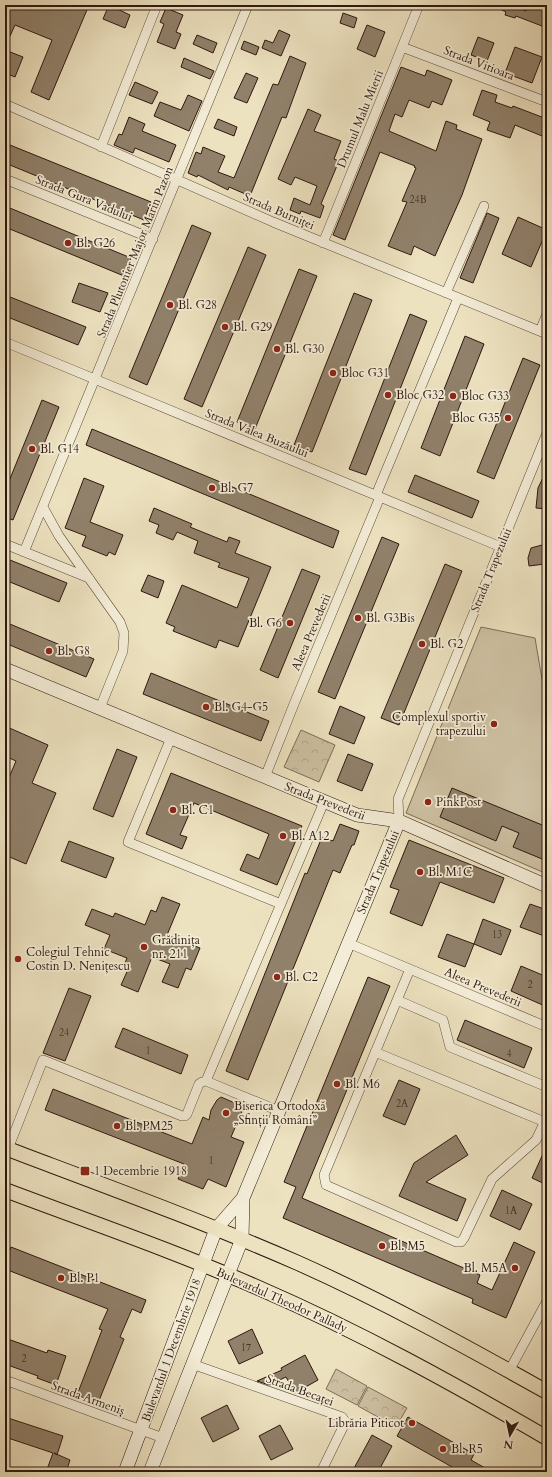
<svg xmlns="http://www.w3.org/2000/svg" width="552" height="1477" font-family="Cardo,serif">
<defs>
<pattern id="park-crowns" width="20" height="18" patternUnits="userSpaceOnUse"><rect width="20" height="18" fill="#cdc0a2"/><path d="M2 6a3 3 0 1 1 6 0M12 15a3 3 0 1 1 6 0" fill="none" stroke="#b0a48a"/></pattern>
</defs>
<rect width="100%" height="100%" fill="#ede2c0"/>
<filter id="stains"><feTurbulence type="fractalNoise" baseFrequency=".005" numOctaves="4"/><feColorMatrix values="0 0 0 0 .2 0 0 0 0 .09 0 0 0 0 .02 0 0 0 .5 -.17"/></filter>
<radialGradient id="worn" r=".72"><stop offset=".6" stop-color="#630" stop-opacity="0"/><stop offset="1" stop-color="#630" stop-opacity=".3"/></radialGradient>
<path fill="url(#park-crowns)" stroke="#7e6c58" d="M301 730 335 745 319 782 284 767Z
M336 1369 367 1386 357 1405 326 1389Z
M368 1387 407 1408 396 1427 358 1406Z"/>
<path fill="#cdc0a2" stroke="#7e6c58" d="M481 627 535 638 543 685 547 687V874L406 813Z"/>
<path fill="#91816b" stroke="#2e180e" d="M5 5H89L49 100 31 92 52 40 15 25 5 47Z
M109 5 130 15 125 28 103 19Z
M501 5H511L526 11 528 5H547V28L516 16 515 18 505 15 506 12 500 9Z
M166 8 183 15 176 32 181 34 175 49 157 42 164 24 160 22Z
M343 13 357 18 354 28 340 23Z
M367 25 385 32 375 57 357 49Z
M279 30 290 35 281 56 262 48 265 40 273 43Z
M197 35 217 43 213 53 193 44Z
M478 37 494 43 487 61 471 55Z
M244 41 259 47 256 55 241 49Z
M515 47 542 57 532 83 505 73Z
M5 50 23 57 15 77 5 73Z
M290 56 306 63 286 118 282 117 250 196 229 187 228 190 198 175 197 177 188 173 196 152 201 154 203 147 225 156 218 172 234 178 273 84 278 85Z
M184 58 214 71 210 79 181 67Z
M401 67 425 76 427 70 452 80 442 105 432 101 429 108 409 100 402 117 395 114 389 131 436 151 446 121 457 125 456 129 482 139 462 195 435 256 414 246 411 255 388 246 407 202 402 201 416 168 414 167 415 166 380 152 345 240 333 235Z
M246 73 258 78 247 103 234 98Z
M135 82 158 92 152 104 129 95Z
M482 90 497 95 495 102 512 108 513 106 547 119V138L515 125 510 138 487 130 490 122 473 115Z
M188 95 202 101 189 131 154 116 160 102 181 110Z
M308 109 321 115 314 131 341 141 334 159 339 161 321 204 324 206 320 218 301 211 300 214 290 210 294 198 310 205 317 186 295 177 291 185 278 179Z
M129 117 145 124 142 131 176 145 169 162 135 148 133 153 114 145 119 134 122 135Z
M218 119 237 127 234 136 214 128Z
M5 143 151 202 144 220 5 163Z
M5 206 131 258 124 276 5 227Z
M487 213 499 218 473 283 460 278Z
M518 217 547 230 531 267 502 254Z
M192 225 211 233 147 385 129 377Z
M248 247 266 255 202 407 184 399Z
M299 269 317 276 255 429 237 422Z
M79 283 108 293 100 312 72 302Z
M354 293 372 300 312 452 294 445Z
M5 295 86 327 78 345 5 316Z
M410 314 427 321 366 475 349 469Z
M465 336 484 344 440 456 421 448Z
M523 358 540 365 494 479 477 472Z
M42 400 59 407 13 520 5 517V491Z
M92 429 339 531 333 548 86 445Z
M547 469V509L536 508 538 488Z
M415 475 479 501 472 518 408 492Z
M84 478 104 486 90 522 123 535 115 555 109 552 107 556 82 546 86 536 65 528Z
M154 508 192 524 190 527 227 542 229 537 240 541 235 553 271 567 238 647 219 640 216 648 173 631 175 627 166 623 182 585 237 608 249 578 218 567 220 563 194 553 198 541 177 532 173 540 156 533 159 525 149 521Z
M382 537 399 544 335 699 318 692Z
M542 545H547V559H545V564L529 566 528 558 531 548Z
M5 558 67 583 59 602 5 580Z
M445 564 462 571 399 725 381 718Z
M302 569 320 576 278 678 260 670Z
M148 575 164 581 158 598 141 591Z
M5 622 94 659 86 677 5 643Z
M151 673 269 721 261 741 143 694Z
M340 706 365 717 354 744 329 734Z
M5 726 48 745 32 783 56 793 26 864 5 855V787L16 761 5 756Z
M117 749 137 757 113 817 93 809Z
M348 754 373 764 362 791 337 781Z
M171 773 302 826 277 885 240 870 247 854 259 859 269 834 194 803 180 835 187 837 182 849 146 834Z
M452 788 547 827V861L513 847 519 833 502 826 496 841 440 817Z
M340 824 359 831 354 845H352L340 873 333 870 248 1080 226 1071 305 873 307 874 322 837 333 841Z
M409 840 504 878 494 903 440 882 422 926 390 913 399 890 390 887Z
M69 841 114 858 106 878 61 861Z
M162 897 180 904 167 935 200 948 191 970 186 968 178 988 162 982 170 964 152 957 138 992 121 985 130 965 125 963 127 958 104 949 110 935 85 925 92 909 113 917 115 913 145 925 151 910 156 912Z
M530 904 547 910V937L520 927Z
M483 919 511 930 501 955 474 944Z
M447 934 474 944 465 967 438 957Z
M521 966 547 977V1007L511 991Z
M368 977 390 986 302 1198 480 1275 477 1283 492 1290 514 1242 535 1252 506 1318 472 1303 473 1299 283 1218 296 1187 284 1182Z
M69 988 91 996 65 1061 43 1053Z
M465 1020 532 1048 524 1068 457 1040Z
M123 1028 188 1055 181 1074 115 1047Z
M399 1080 420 1089 405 1125 383 1116Z
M53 1089 192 1144 203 1117 209 1120 211 1110 217 1100 221 1097 244 1107 231 1137 244 1142 226 1187 208 1179 203 1189 178 1179 184 1164 45 1110Z
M456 1135 468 1155 426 1182 466 1199 457 1221 399 1196 414 1163Z
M547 1145V1185L532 1178Z
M502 1190 532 1204 520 1230 490 1216Z
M11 1247 146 1300 141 1313 132 1309 120 1337 124 1339 98 1403 77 1395 102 1330 99 1329 108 1309 5 1269V1263Z
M252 1329 263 1353 239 1364 228 1341Z
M5 1338 47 1353 48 1350 66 1356 56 1385 37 1378 38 1376 5 1364Z
M305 1355 318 1380 295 1393 286 1377 269 1385 257 1381 282 1370 281 1368Z
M227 1405 239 1429 213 1442 201 1418Z
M5 1417 63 1436 57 1455 54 1453 70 1460 66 1472H46L53 1453 5 1437Z
M408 1417 474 1454 471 1460 492 1472H461L397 1436Z
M280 1425 293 1449 271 1460 259 1436Z
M372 1435 392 1446 378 1472H352Z"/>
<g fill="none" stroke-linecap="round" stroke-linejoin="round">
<defs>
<path id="street" d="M402 47 547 102
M5 104 273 222 547 334
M101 147 157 5
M5 179 153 239
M323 243 419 5
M446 293 484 206
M540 331 547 314
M5 342 501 547
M376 495 458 298
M43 507 59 536 120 622 124 633 123 651 100 708
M5 544 89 578
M24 552 248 5
M171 738 128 842 281 904
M265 777 294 704 380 497
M399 821 398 799 547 433
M348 943 547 1027
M410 969 324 1175 326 1185 456 1242H461L464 1238 492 1179 536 1140 547 1117
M397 1000 443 1020 450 1047 547 1087
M375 1052 545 1122
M206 1081 324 802
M8 1149 43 1060 182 1116H185L187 1114 199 1084 202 1082 206 1081 279 1111
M192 1364 342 1417 345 1421 344 1425 321 1472
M509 1371 547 1301
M5 1380 163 1438"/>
<path id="secondary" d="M5 669 357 815 399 821 547 886
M125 1472 216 1229 243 1198 399 821
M150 1472 242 1239 243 1198"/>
<path id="primary" d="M5 1148C103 1185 202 1221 298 1263 383 1301 465 1346 547 1392
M5 1190C90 1222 177 1252 261 1289 360 1332 454 1384 547 1438"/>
</defs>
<use href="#street" stroke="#5e4a3a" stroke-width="10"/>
<use href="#secondary" stroke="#2e180e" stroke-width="14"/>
<use href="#primary" stroke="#2e180e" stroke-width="16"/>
<use href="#street" stroke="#f3ecd6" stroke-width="9"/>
<use href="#secondary" stroke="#f3ecd6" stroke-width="13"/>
<use href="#primary" stroke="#ede2c0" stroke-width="14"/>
</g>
<g fill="#8f2418" stroke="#f3ecd6" stroke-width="1.5">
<circle cx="68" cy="243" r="4"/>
<circle cx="170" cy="305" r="4"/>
<circle cx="225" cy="327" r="4"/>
<circle cx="277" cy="349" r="4"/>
<circle cx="333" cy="373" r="4"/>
<circle cx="388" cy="395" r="4"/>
<circle cx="453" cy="396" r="4"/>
<circle cx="508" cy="418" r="4"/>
<circle cx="32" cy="449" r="4"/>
<circle cx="212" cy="488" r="4"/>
<circle cx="358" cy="618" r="4"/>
<circle cx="290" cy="623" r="4"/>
<circle cx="422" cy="644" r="4"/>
<circle cx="49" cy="651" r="4"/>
<circle cx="206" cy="707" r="4"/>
<circle cx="494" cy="724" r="4"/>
<circle cx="428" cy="802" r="4"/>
<circle cx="173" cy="810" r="4"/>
<circle cx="283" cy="836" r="4"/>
<circle cx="420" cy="872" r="4"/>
<circle cx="144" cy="947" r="4"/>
<circle cx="18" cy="959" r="4"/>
<circle cx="277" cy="977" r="4"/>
<circle cx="337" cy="1084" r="4"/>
<circle cx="226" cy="1113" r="4"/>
<circle cx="117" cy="1126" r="4"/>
<rect x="80" y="1166" width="10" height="10" rx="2"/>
<circle cx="382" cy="1246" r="4"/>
<circle cx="515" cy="1268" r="4"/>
<circle cx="61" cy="1278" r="4"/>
<circle cx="412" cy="1423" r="4"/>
<circle cx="443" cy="1449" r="4"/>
</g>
<g text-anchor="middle" stroke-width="3.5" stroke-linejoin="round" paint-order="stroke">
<g font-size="10" fill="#473225">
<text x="418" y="203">24B</text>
<text x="497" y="938">13</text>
<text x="530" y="988">2</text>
<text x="64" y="1036">24</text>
<text x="148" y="1054">1</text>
<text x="509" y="1057">4</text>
<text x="402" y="1107">2A</text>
<text x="211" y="1164">1</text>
<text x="511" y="1214">1A</text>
<text x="246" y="1351">17</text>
<text x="24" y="1362">2</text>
</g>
<g font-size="12" fill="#2e180e" stroke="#f3ecd6">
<text transform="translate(479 63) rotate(21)" y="4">Strada Vitioara</text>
<text transform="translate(360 119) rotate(-68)" y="4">Drumul Malu Mierii</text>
<text transform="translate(84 198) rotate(22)" y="4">Strada Gura Vadului</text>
<text transform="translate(279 211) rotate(23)" y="4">Strada Burniței</text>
<text transform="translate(135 252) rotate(-68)" y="4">Strada Plutonier Major Marin Pazon</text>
<text transform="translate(257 433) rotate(22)" y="4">Strada Valea Buzăului</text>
<text transform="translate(491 570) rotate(-68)" y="4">Strada Trapezului</text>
<text transform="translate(311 632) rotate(-67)" y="4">Aleea Prevederii</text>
<text transform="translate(325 801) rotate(21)" y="4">Strada Prevederii</text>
<text transform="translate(378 872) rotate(-67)" y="4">Strada Trapezului</text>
<text transform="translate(483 987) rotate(23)" y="4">Aleea Prevederii</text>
<text transform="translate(282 1300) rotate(24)" y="4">Bulevardul Theodor Pallady</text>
<text transform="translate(171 1350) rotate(-70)" y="4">Bulevardul 1 Decembrie 1918</text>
<text transform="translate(300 1390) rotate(20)" y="4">Strada Becaței</text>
<text transform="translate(88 1398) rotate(20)" y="4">Strada Armeniș</text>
</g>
<g font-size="12" fill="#2e180e" stroke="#f3ecd6" text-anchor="start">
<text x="76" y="247">Bl. G26</text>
<text x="178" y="309">Bl. G28</text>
<text x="233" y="331">Bl. G29</text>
<text x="285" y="353">Bl. G30</text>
<text x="341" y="377">Bloc G31</text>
<text x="396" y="399">Bloc G32</text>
<text x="461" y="400">Bloc G33</text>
<text x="500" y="422" text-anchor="end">Bloc G35</text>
<text x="40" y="453">Bl. G14</text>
<text x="220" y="492">Bl. G7</text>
<text x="366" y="622">Bl. G3Bis</text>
<text x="282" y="627" text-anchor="end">Bl. G6</text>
<text x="430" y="648">Bl. G2</text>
<text x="57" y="655">Bl. G8</text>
<text x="214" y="711">Bl. G4-G5</text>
<text x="486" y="721" text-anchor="end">Complexul sportiv<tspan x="486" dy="14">trapezului</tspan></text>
<text x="436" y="806">PinkPost</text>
<text x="181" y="814">Bl. C1</text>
<text x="291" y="840">Bl. A12</text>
<text x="428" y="876">Bl. M1C</text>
<text x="152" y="944">Grădinița<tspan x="152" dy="14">nr. 211</tspan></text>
<text x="26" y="956">Colegiul Tehnic<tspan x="26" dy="14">Costin D. Nenițescu</tspan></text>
<text x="285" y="981">Bl. C2</text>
<text x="345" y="1088">Bl. M6</text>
<text x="234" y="1110">Biserica Ortodoxă<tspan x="234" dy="14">„Sfinții Români”</tspan></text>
<text x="125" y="1130">Bl. PM25</text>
<text x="94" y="1175">1 Decembrie 1918</text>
<text x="390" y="1250">Bl. M5</text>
<text x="507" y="1272" text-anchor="end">Bl. M5A</text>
<text x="69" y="1282">Bl. P1</text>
<text x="404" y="1427" text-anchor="end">Librăria Piticot</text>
<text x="451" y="1453">Bl. R5</text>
</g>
</g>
<rect width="552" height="1477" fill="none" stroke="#ede2c0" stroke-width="20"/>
<rect x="6" y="6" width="540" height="1465" fill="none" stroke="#2e180e" stroke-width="2"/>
<rect x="10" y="10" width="532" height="1457" fill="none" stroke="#2e180e"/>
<g transform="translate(510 1435) rotate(189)" stroke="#f3ecd6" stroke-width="3" paint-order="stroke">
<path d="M0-3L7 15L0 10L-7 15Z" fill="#2e180e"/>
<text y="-6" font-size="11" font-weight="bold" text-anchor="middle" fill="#2e180e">N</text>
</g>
<rect width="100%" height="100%" filter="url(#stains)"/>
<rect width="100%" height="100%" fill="url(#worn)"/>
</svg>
